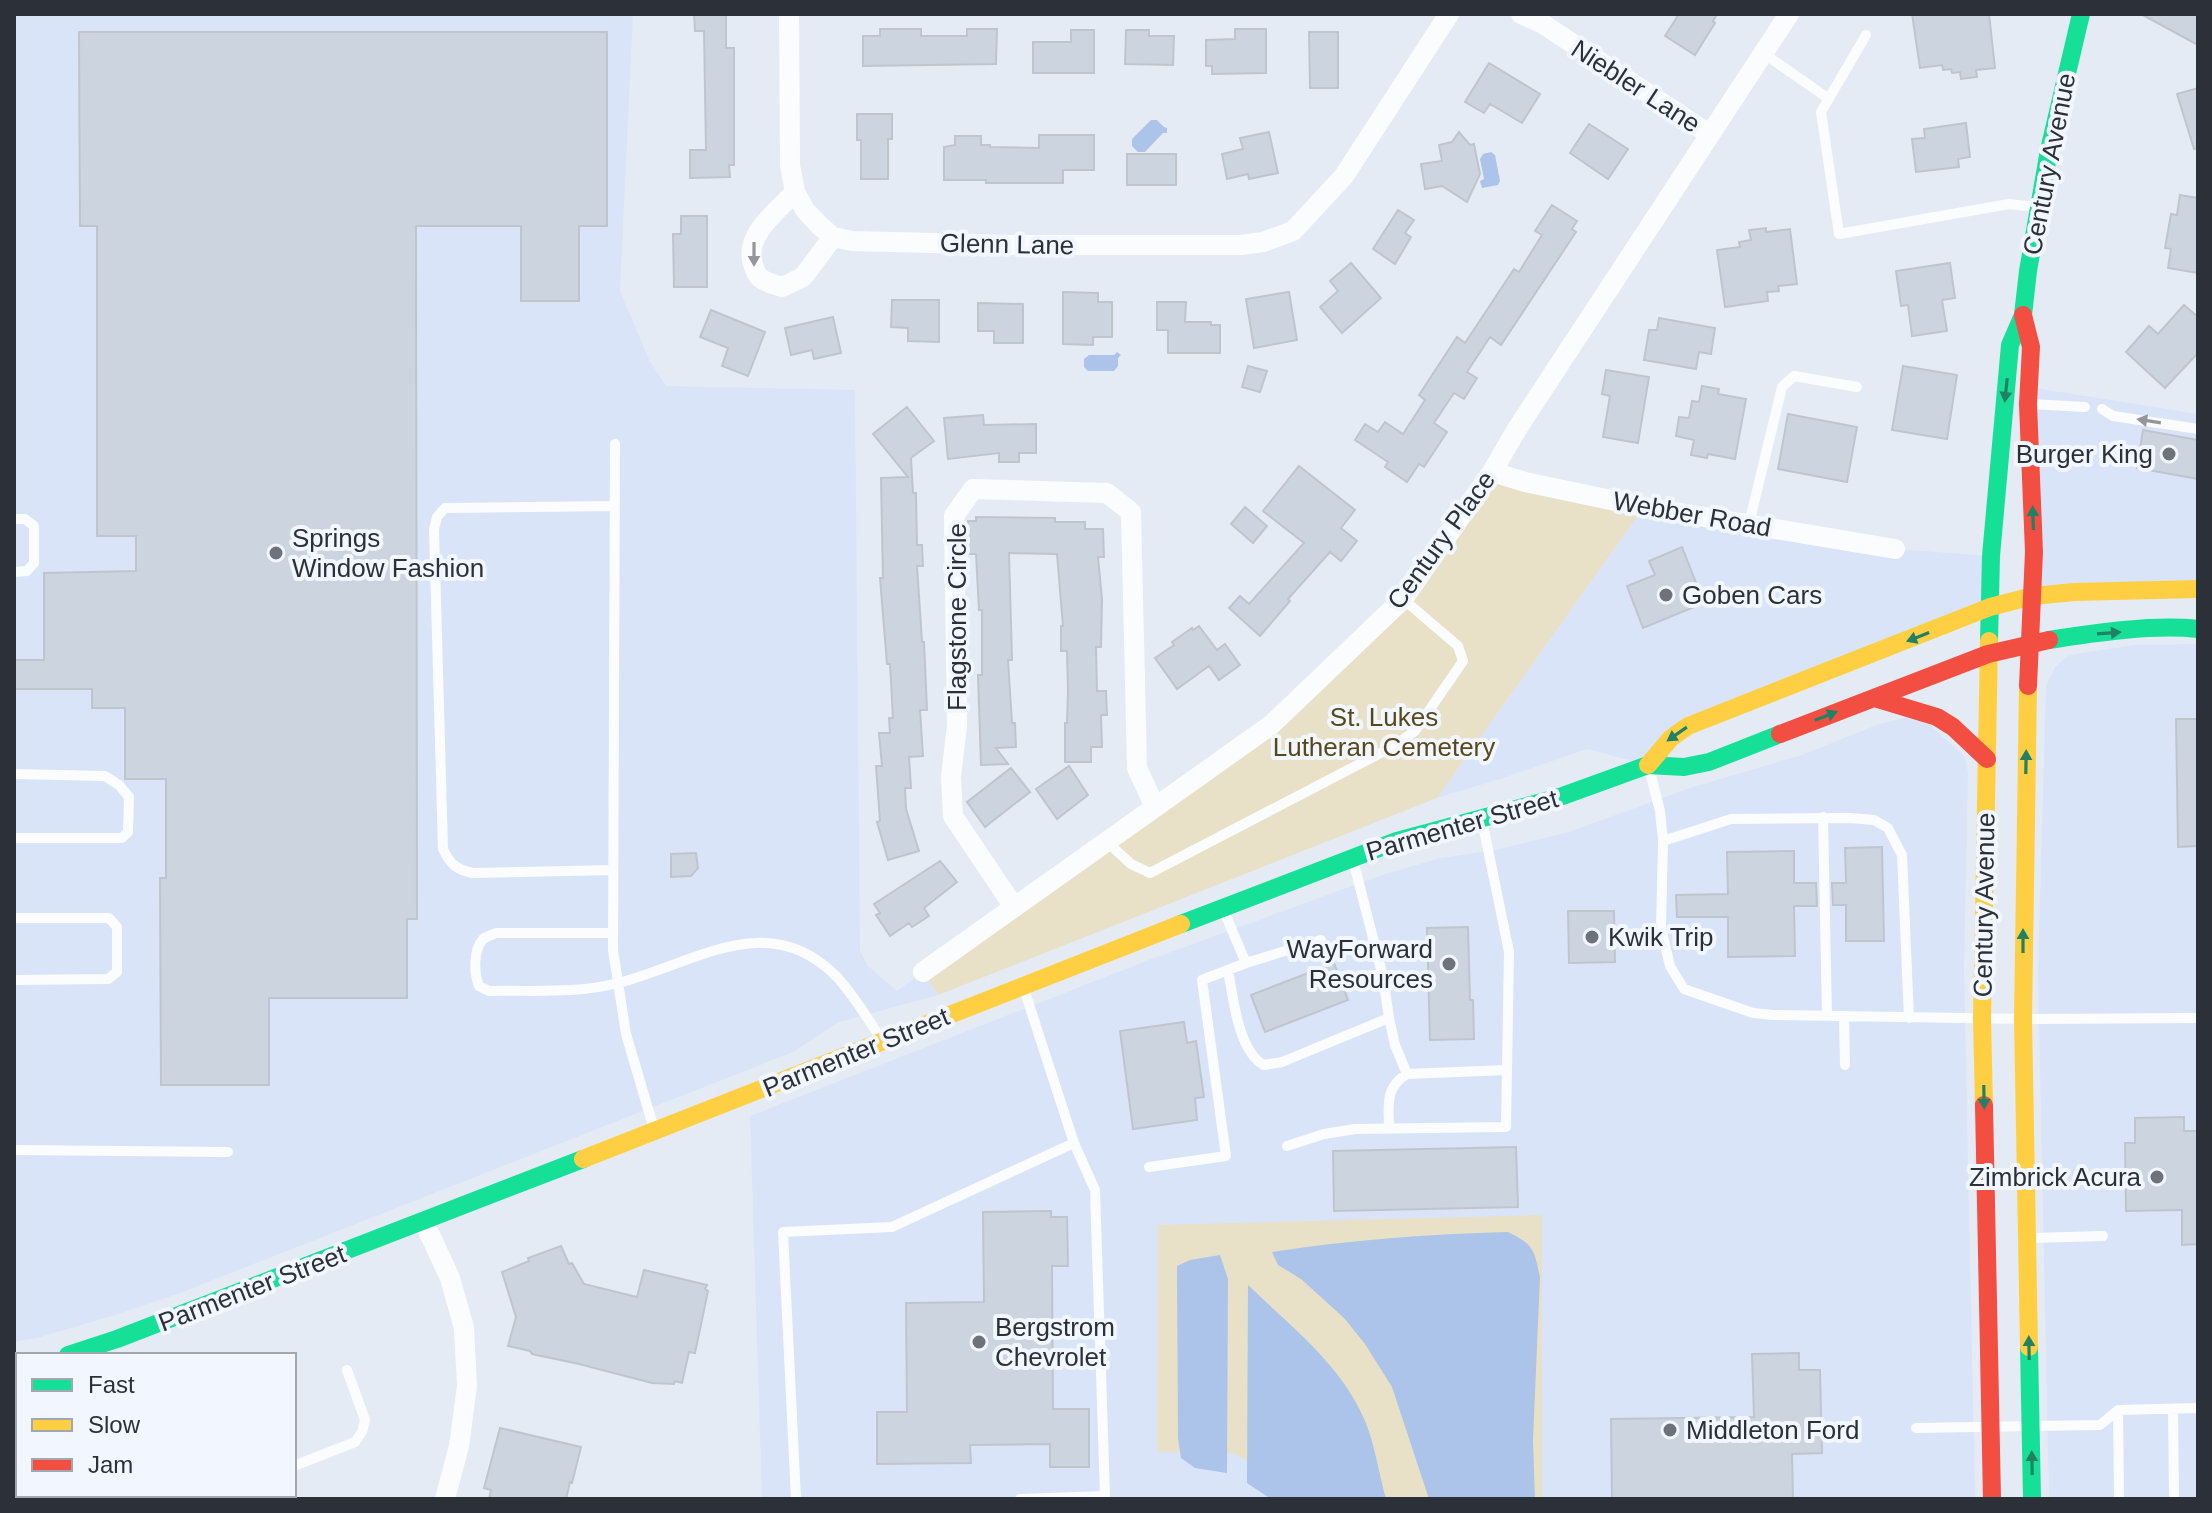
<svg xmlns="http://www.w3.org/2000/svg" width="2212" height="1513" font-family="Helvetica,sans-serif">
<rect width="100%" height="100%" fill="#e5ebf5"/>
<path fill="#d9e4f9" d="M14 14H633L620 291 650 362 666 386 855 390 860 951 868 966 897 991 923 972 938 995 839 1022 793 1052 180 1293 115 1315 37 1338 14 1342Z
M2029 387 2198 414V589L2033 596Z
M1644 507 1895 549 1991 556 1990 607 1688 726 1648 765 1587 749 1500 779 1437 798Z
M2198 644V1499H2049L2038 973 2046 686 2055 667 2068 656 2076 654 2134 645Z
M1904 718 1924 720 1965 757 1968 772 1964 969 1975 1499H1542V1216L1158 1452H1233L1316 1499H762L750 1116 1146 961 1385 874 1441 858 1496 850 1569 832 1693 787 1802 755 1879 724Z"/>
<path fill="#e8e1c7" d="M1492 472 1644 507 1437 798 938 995 923 972 1271 725 1403 599Z
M1542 1215V1499H1316L1233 1453 1157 1452 1158 1225Z"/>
<path fill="#acc3ea" d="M1151 120H1157L1164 127 1167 128V133H1163L1145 152H1138L1132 146V139Z
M1491 152 1495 155 1500 181 1498 185 1482 188 1480 181 1484 179 1480 159 1483 154Z
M1117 352 1121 355 1118 358V366L1114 371H1088L1084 367V359L1089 355H1114Z
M1508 1232C1534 1245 1534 1249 1540 1277L1533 1440 1535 1499H1429L1392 1387 1365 1344 1344 1318 1301 1279 1278 1265 1272 1252C1350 1240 1429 1234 1508 1232Z
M1220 1255 1228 1279 1227 1473 1195 1468 1181 1458 1178 1438 1177 1266 1190 1260Z
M1248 1285C1291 1327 1341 1364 1365 1421 1375 1445 1379 1474 1386 1499H1271L1247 1483Z"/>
<path fill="#ccd4e0" stroke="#c0c5cd" stroke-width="2" d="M694 14H726V48H734V165H729L730 177 690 178V150H706L704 31H695Z
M1679 14H1717L1713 21 1715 23 1695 55 1665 36Z
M1912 14H1989L1995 68 1976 70 1977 77 1961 79 1960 72 1952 73 1951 69 1943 70 1942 65 1920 68Z
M2141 14H2198V45Z
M880 29H921V36H967V29H997L996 64 863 66V36H880Z
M1235 29H1266V73L1212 74V66H1206V40L1235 39Z
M1071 30H1094V73H1033V42H1071Z
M1126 30H1149V36H1174L1173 65 1125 64Z
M79 32H607V226H579V301H521V226H416L417 919H407V998H269V1085H161L160 878H166V779H125V708H92V689H14V660H44V573L136 571V536H97V226H80Z
M1309 32H1338V88H1310Z
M1489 63 1540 94 1522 123 1490 104 1484 113 1465 102Z
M2198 88V148L2194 149 2177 94Z
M857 114H892V139H888V179H861V140H857Z
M1966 123 1970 157 1958 159 1959 167 1916 172 1912 139 1925 138 1924 129Z
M1589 124 1628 149 1608 179 1570 153Z
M1269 132 1278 173 1249 179 1248 174 1227 179 1222 154 1243 149 1240 138Z
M1459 132 1470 145 1474 144 1480 174 1467 202 1442 186 1425 189 1421 164 1442 161 1439 145 1452 142Z
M1039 135H1094V170H1063V183H986V180H944V147L955 145V136H981V145H990V147L1039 148Z
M1127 154H1176V185H1127Z
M2180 195 2198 198V273L2168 268 2171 249 2165 248 2171 214 2177 215Z
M1552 205 1577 221 1572 229 1576 232 1501 345 1490 337 1467 372 1477 378 1464 399 1454 393 1434 423 1447 432 1424 467 1419 464 1407 482 1385 467 1388 462 1355 440 1365 424 1378 432 1385 422 1403 434 1425 400 1419 395 1457 337 1465 343 1514 269 1519 272 1542 235 1535 231Z
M1398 210 1414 220 1405 233 1411 237 1395 264 1373 249Z
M681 216H707V287H674L673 234H681Z
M1766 228V232L1790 229 1797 284 1778 286 1779 291 1767 292 1768 301 1725 307 1717 250 1740 247 1739 242 1751 240 1749 230Z
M1351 263 1381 298 1342 333 1320 307 1338 291 1330 281Z
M1950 263 1955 298 1942 300 1947 331 1912 336 1908 305 1901 306 1896 271Z
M1063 292 1098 293V302H1112V337H1093V345L1063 344Z
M1289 292 1297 340 1254 348 1246 299Z
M892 300H939V342L908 341V328L891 327Z
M1157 302H1186L1185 322H1211V325H1220V353H1168V330H1157Z
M978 303 1023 304V343H994V331H978Z
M2184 305 2198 317V353L2165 388 2126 352 2149 326 2158 334Z
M711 310 765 332 748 376 722 366 728 348 700 337Z
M833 317 841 353 814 359 812 350 791 355 785 328Z
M1659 318 1715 328 1711 354 1699 352 1696 369 1644 360 1649 330H1657Z
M1248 366 1267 371 1260 392 1242 387Z
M1903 366 1957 375 1947 439 1892 430Z
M1606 370 1649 377 1638 443 1603 437 1610 396 1602 394Z
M1702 386 1719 389 1718 394 1746 399 1735 459 1708 454 1707 458 1691 455 1694 440 1676 436 1679 417 1689 418 1692 401 1699 402Z
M907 407 934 441 911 458 913 493H916L917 545H922L923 566H917L921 626 922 642H924L927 710H920L923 756 909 757 911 788H905L906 809 919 851 888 860 877 822 880 821 876 766H882L879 733H890L889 718H893L890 664H887L880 578H883L881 478 908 477 873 434Z
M1788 414 1857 427 1847 482 1778 469Z
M983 415 984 425 1036 424V453H1019V462H999V453L948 459 944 418Z
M2143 430 2198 440V479L2137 468Z
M1299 466 1355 510 1341 528 1357 541 1341 561 1330 552 1288 599 1290 601 1260 636 1229 608 1240 596 1249 604 1304 543 1263 511Z
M1245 507 1267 526 1253 543 1231 524Z
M976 517 1055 518V522H1085V529H1103L1104 557H1098L1102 599 1101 647H1096L1097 691H1106L1107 715H1101L1102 747H1091V762H1065V723H1067L1068 691 1067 651H1061V626H1063L1057 554 1009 553 1012 660H1008L1012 723H1015L1016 747 996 748 1008 764 981 765 978 675H982V610H979L976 554H968V521H976Z
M1682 547 1704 603 1643 628 1627 586 1655 575 1649 561Z
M1199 626 1217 650 1225 644 1240 665 1219 680 1209 666 1177 689 1155 658 1174 645 1172 642 1192 628 1193 630Z
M2176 719H2198V846L2178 847Z
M1069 766 1088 795 1057 819 1036 789Z
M1011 768 1030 792 985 827 967 802Z
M1882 847 1884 941H1846V905H1833L1832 883H1846L1845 848Z
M1794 851V883H1816L1817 906H1794L1795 956 1728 957V917H1677L1676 895 1728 894 1727 852Z
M696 853 698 868 691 876 671 877V854Z
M940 861 957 882 924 908 929 916 912 927 909 923 890 936 876 915 880 913 874 904Z
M1568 911H1614L1615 962 1569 963Z
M1468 927 1470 1000H1473L1474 1039 1430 1040 1427 928Z
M1334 963 1348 1000 1265 1032 1251 995Z
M1184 1022 1187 1043 1196 1041 1204 1097 1195 1098 1197 1120 1133 1129 1120 1031Z
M2184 1117V1131H2198V1244L2182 1245V1210L2126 1211 2125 1143H2135V1118Z
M1516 1147 1518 1207 1334 1211 1333 1151Z
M1051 1211V1217H1067L1068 1266H1052L1053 1409H1089V1467H1050V1444L970 1445 971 1463 877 1464V1412H907L906 1303 984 1302 983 1212Z
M561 1246 569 1264 572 1263 584 1284 637 1297 644 1270 707 1285 705 1289 708 1291 695 1353 689 1352 682 1383 675 1381 674 1384 652 1383 579 1364 532 1354 530 1351 508 1346 516 1317 502 1272 529 1261 528 1258Z
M1799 1353V1370H1820L1822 1453 1792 1454 1793 1499H1612L1611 1419 1754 1417 1752 1354Z
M500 1428 581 1447 572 1483 570 1482 566 1499H489L491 1490 484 1488Z"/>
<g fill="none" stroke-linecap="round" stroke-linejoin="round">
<path stroke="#fbfcfe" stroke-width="10" d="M1866 35 1821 112 1839 234 2009 204 2036 207
M1763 53 1829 99
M2031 404 2085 407
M2102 409 2113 416 2198 429
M615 444 613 950 626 1034 654 1129
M14 519H25L34 526V563L27 571 14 572
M1749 524 1782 387 1794 376 1857 387
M1649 768 1660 811 1663 841 1661 928 1670 966 1684 989 1753 1013 1773 1015 2023 1019 2198 1018
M14 774 105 776 119 785 129 797 128 832 122 838H14
M1823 817 1827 1016
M1106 841 1131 864 1150 873 1394 746 1415 731 1463 661 1458 646 1403 599
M1663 841 1731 819 1850 818 1874 820 1888 828 1902 855 1909 1018
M1353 860 1383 977 1389 1018 1395 1045 1407 1074
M613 870 473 873C457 870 450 864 443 849L434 529 437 517 445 508 615 506
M1223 909 1246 963
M14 918H109L117 927V972L108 979 14 980
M613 933H496C492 935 487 936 483 939 473 950 474 974 479 986L489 991C532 990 576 994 618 983 694 964 767 907 836 976 853 994 866 1016 879 1036
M1228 970C1233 997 1238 1051 1264 1065L1282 1062 1389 1018
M1024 989 1074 1143
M1844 1017 1845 1065
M1389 1129C1389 1106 1384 1088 1407 1074L1507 1070
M1287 1146 1324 1134 1355 1129 1506 1127 1509 952 1482 820
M14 1150 228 1152
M1149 1167 1226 1156 1202 980 1246 963 1321 940
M2029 1238 2103 1236
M2173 1409 2174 1499
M2118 1410 2119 1499
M1916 1428 2100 1425 2118 1410 2198 1408
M294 1466 355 1442 362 1432 365 1420 347 1370
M216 1499 221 1495
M278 1499 280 1495
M796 1499 783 1232 892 1227 1074 1143 1095 1190 1105 1496 1020 1499"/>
<path stroke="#fbfcfe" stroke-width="20" d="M789 14 790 165 795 192 805 210 819 225 833 237 852 241 1011 245H1241L1263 242 1293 231 1344 176 1449 14
M1521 14 1543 24 1709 134
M795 192C778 211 747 232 752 260 756 280 763 281 782 287L803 277 833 237
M1492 472 1525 482 1644 507 1895 549
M1014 907 953 816 951 777 957 725 954 516 973 489 1107 493 1131 512 1137 768 1155 807
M923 972 1271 725 1403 599 1492 472 1517 429 1789 14
M424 1222 450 1278 464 1328 467 1386 459 1446 445 1499"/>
<path stroke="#16e098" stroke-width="18" d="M2049 640C2093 633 2154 624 2198 629
M1989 641 1991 556 2010 345 2023 315 2028 271 2049 150 2081 14
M1181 924 1397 841 1557 798 1648 765 1684 767 1709 762 1780 734
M2029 1347 2032 1499
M68 1355 117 1339 583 1159"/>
<path stroke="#ffcf43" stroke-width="18" d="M2028 686 2023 1019 2029 1347
M1648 765 1671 738 1688 726 1990 607 2033 596 2074 592 2198 589
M1984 1105 1982 1019 1989 641
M583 1159 1181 924"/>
<path stroke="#f24e42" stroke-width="18" d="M2023 315 2031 347 2028 404 2034 552 2028 686
M1874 698 1937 717 1953 727 1987 759
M1780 734 1988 654 2049 640
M1984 1105 1992 1499
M14 1369 18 1368"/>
</g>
<defs><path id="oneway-solid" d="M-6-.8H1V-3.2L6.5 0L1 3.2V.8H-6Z" transform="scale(2)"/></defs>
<g fill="#94969c">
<use href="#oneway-solid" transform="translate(754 254) rotate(90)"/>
<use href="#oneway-solid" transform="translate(2149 421) rotate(-171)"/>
</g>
<g fill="#228064">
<use href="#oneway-solid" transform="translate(2006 390) rotate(96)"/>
<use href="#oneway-solid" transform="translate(2033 518) rotate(-92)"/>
<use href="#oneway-solid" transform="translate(2109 633) rotate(-4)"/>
<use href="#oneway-solid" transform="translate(1918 637) rotate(158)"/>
<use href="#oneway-solid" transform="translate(1826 716) rotate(-21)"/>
<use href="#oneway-solid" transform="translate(1677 734) rotate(145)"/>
<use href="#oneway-solid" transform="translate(2026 762) rotate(-89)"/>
<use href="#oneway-solid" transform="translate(2023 941) rotate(-90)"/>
<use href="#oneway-solid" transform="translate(1984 1097) rotate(89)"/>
<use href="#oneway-solid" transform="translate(2029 1348) rotate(-91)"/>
<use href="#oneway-solid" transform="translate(2032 1463) rotate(-91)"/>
</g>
<g fill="#6d727b" stroke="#f1f6ff" stroke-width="3">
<circle cx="2169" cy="454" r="8"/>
<circle cx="276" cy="553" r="8"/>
<circle cx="1666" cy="595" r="8"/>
<circle cx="1592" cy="937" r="8"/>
<circle cx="1449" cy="964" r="8"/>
<circle cx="2157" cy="1177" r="8"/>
<circle cx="979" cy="1342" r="8"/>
<circle cx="1670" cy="1430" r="8"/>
</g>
<g text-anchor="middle" stroke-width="8" stroke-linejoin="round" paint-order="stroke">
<g font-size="26" fill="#2c3139" stroke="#f1f6ff">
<text transform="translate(1636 86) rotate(33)" y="9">Niebler Lane</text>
<text transform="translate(2049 164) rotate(-79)" y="9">Century Avenue</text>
<text transform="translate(1007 244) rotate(1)" y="9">Glenn Lane</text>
<text transform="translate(1692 514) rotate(10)" y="9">Webber Road</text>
<text transform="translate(1441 540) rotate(-54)" y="9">Century Place</text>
<text transform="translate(957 617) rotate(-90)" y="9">Flagstone Circle</text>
<text transform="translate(1462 825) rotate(-16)" y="9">Parmenter Street</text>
<text transform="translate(1984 905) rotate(-89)" y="9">Century Avenue</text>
<text transform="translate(856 1052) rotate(-22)" y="9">Parmenter Street</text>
<text transform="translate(252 1288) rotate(-21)" y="9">Parmenter Street</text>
</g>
<g font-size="26" fill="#2c3139" stroke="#f1f6ff" text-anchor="start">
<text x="2153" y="463" text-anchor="end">Burger King</text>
<text x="292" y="547">Springs<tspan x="292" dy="30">Window Fashion</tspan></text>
<text x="1682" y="604">Goben Cars</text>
<text x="1608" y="946">Kwik Trip</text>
<text x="1433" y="958" text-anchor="end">WayForward<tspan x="1433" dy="30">Resources</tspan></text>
<text x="2141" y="1186" text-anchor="end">Zimbrick Acura</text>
<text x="995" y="1336">Bergstrom<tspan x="995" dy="30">Chevrolet</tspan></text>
<text x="1686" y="1439">Middleton Ford</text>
</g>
<g font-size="26" fill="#58491a" stroke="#f1f6ff">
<text x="1384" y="726">St. Lukes<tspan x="1384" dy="30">Lutheran Cemetery</tspan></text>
</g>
</g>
<rect width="2212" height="1513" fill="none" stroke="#2c3139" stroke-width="32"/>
<rect x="16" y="1353" width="280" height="144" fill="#f1f6ff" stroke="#a2a7b0" stroke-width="2"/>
<rect x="32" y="1379" width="40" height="12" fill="#16e098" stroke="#a2a7b0" stroke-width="2"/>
<text x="88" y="1393" font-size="24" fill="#2c3139">Fast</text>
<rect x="32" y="1419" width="40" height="12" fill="#ffcf43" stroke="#a2a7b0" stroke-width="2"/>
<text x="88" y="1433" font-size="24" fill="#2c3139">Slow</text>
<rect x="32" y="1459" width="40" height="12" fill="#f24e42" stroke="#a2a7b0" stroke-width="2"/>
<text x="88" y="1473" font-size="24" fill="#2c3139">Jam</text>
</svg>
